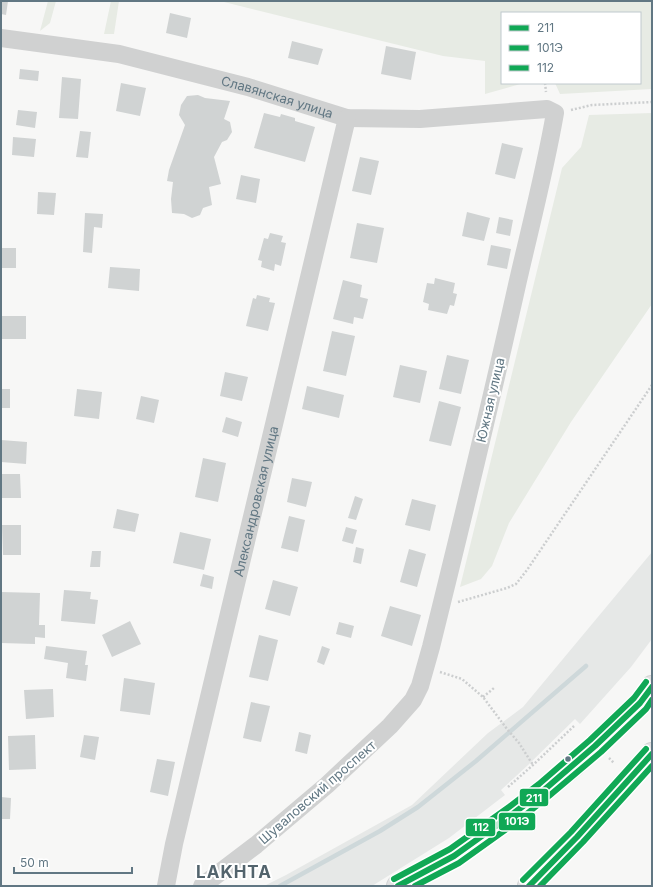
<svg xmlns="http://www.w3.org/2000/svg" width="653" height="887" font-family="Inter,sans-serif">
<rect width="100%" height="100%" fill="#f7f7f6"/>
<path fill="#e6e8e7" d="M652 552V639L631 667 580 724 575 719 527 766 501 790 505 795 449 838 372 886H264L286 875 412 805 488 733 523 707Z"/>
<path fill="#e7ebe4" d="M48 1H56L50 23 40 31Z
M111 1H119L114 34H104Z
M220 1H652V89L560 94 555 83H640V13H502V83H524L485 94V61L443 56Z
M652 113V304L571 422 509 523 492 566 481 579 460 587 562 168 581 147 589 115Z"/>
<g fill="none" stroke-linecap="round" stroke-linejoin="round">
<path stroke="#ced8da" stroke-width="4.5" d="M280 886 380 831 418 807 476 761 586 666"/>
</g>
<path fill="#d0d3d3" d="M1 1H8L6 15 1 14Z
M170 13 191 18 187 38 166 33Z
M292 41 323 49 318 65 288 58Z
M386 46 416 52 411 80 381 74Z
M20 69 39 71 38 81 19 79Z
M62 77 81 79 78 119 59 118Z
M121 83 146 88 140 116 116 111Z
M198 95 205 98 230 101 224 119 230 122 232 132 227 140 222 142 214 157 221 184 209 187 212 205 203 208 200 215 192 218 184 214 172 213 171 199 173 182 167 181 169 170 185 125 179 115 181 105 187 96Z
M18 110 37 112 35 128 16 125Z
M264 113 280 117 281 114 295 118V121L315 127 305 162 254 148Z
M80 131 91 132 88 158 76 157Z
M13 137 36 139 34 157 12 155Z
M502 143 523 148 515 179 495 174Z
M360 157 379 161 371 195 352 191Z
M241 175 260 179 256 203 236 199Z
M38 192 56 193 54 215 37 214Z
M467 212 490 218 484 241 462 236Z
M85 213 103 214 102 228 94 227 92 253 83 252Z
M499 217 513 220 510 236 496 233Z
M357 223 384 228 377 263 350 258Z
M270 233 283 236 281 242 286 243 281 266 275 264 274 271 261 267 262 261 258 260 264 238 268 239Z
M491 245 511 249 507 269 487 265Z
M1 248H16V268H1Z
M110 267 140 269 139 291 108 288Z
M435 278 455 283 453 293 457 294 454 306 450 305 447 314 428 310 429 304 423 302 427 283 434 284Z
M343 280 362 285 360 297 368 299 363 319 354 317 353 324 333 319Z
M257 295 270 298 269 302 275 303 268 331 246 326 253 298 256 299Z
M2 316H26V339H2Z
M332 331 355 336 346 376 323 371Z
M447 355 469 360 461 394 439 389Z
M400 365 427 371 420 403 393 397Z
M225 372 248 377 242 401 220 396Z
M307 386 344 395 339 418 302 409Z
M1 389H10V408H1Z
M77 389 102 392 99 419 74 416Z
M141 396 159 400 154 423 136 419Z
M439 401 461 407 451 446 429 441Z
M226 417 242 422 238 437 222 432Z
M1 440 27 442 26 464 1 462Z
M203 458 226 463 218 502 195 497Z
M1 474H20L21 498H1Z
M292 478 312 482 306 507 287 502Z
M355 496 363 499 356 520 348 518Z
M412 499 436 505 430 531 405 525Z
M117 509 139 514 135 532 113 528Z
M289 516 305 520 298 552 281 548Z
M2 525H21V555H3Z
M346 527 357 530 353 544 342 541Z
M180 532 211 539 204 570 173 563Z
M356 547 364 549 361 564 353 562Z
M409 549 426 554 417 587 400 582Z
M92 551H101L100 567H90Z
M203 574 214 577 212 589 200 586Z
M273 580 298 587 290 616 265 609Z
M64 590 91 592 90 599 98 600 95 624 61 621Z
M1 592 40 593 39 625H45V638L35 637V644L1 643Z
M390 606 421 615 412 646 381 636Z
M130 621 141 644 112 657 102 635Z
M339 622 354 626 351 638 336 634Z
M259 635 278 640 268 681 249 677Z
M46 646 87 651 85 665H88L86 681 66 678 68 663 44 659Z
M322 646 330 649 324 665 317 662Z
M124 678 155 683 150 715 120 711Z
M53 689 54 717 26 719 24 690Z
M251 702 270 706 261 742 243 738Z
M299 732 311 735 307 754 295 751Z
M35 735 36 769 9 770 8 736Z
M84 735 99 737 95 760 80 757Z
M157 759 175 762 168 796 150 792Z
M1 797 11 798 10 819H1Z"/>
<g fill="none" stroke-linecap="round" stroke-linejoin="round">
<defs>
<path id="major" d="M398 886 454 856 514 813 544 790 574 765 595 746 640 703 652 687
M529 886 577 837 652 754"/>
</defs>
<use href="#major" stroke="#d2d3d4" stroke-width="24"/>
<path stroke="#cccecf" stroke-width="2.5" stroke-dasharray="2 2" stroke-linecap="butt" d="M545 83 546 92
M571 110 592 105 652 102
M458 602 507 588 516 584 527 570 652 385
M440 672 462 679 483 697 507 729 519 743 533 765
M483 697 494 688
M609 758 614 763
M508 787 533 765 574 726"/>
<g stroke="#d0d1d1" stroke-width="18">
<path id="s1" d="M1 38 119 54 248 87 347 118 420 119 547 109 555 113C545 171 530 228 517 285 490 406 461 526 431 647L420 686 413 700 390 726 327 785 256 845 202 886"/>
<path id="s2" d="M166 886 174 844 347 118"/>
</g>
<use href="#major" stroke="#e3e3e3" stroke-width="22"/>
<defs>
<path id="bus-1" d="M398 886 454 856 514 813 544 790 595 746 640 703 652 687
M529 886 577 837 652 754"/>
<path id="bus-2" d="M415 886 459 863 519 820 549 796 601 752 646 709 652 700
M540 886 583 842 652 766"/>
<path id="bus-3" d="M394 879 450 849 509 807 539 784 590 740 634 698 646 682
M523 880 571 832 646 749"/>
</defs>
<use href="#bus-1" stroke="#fff" stroke-width="9"/>
<use href="#bus-2" stroke="#fff" stroke-width="9"/>
<use href="#bus-3" stroke="#fff" stroke-width="9"/>
<use href="#bus-1" stroke="#10a855" stroke-width="6"/>
<use href="#bus-2" stroke="#10a855" stroke-width="6"/>
<use href="#bus-3" stroke="#10a855" stroke-width="6"/>
</g>
<circle fill="#617783" stroke="#fff" stroke-width="1.5" cx="568" cy="759" r="3.5"/>
<g text-anchor="middle" stroke-width="4" stroke-linejoin="round" paint-order="stroke">
<g font-size="13" fill="#617783" stroke="#fff">
<text dy="5" stroke="none"><textPath href="#s1" startOffset="283">Славянская улица</textPath></text>
<text transform="translate(490 400) rotate(-77)" y="5">Южная улица</text>
<text dy="5" stroke="none"><textPath href="#s2" startOffset="395">Александровская улица</textPath></text>
<text transform="translate(317 792) rotate(-41)" y="5">Шуваловский проспект</text>
</g>
<g font-size="17" font-weight="bold" letter-spacing="1" fill="#53646d" stroke="#fff">
<text x="234" y="878">LAKHTA</text>
</g>
</g>
<g stroke="#fff" stroke-width="1.5">
<rect x="519" y="788" width="30" height="19" rx="4" fill="#10a855"/>
<rect x="498" y="812" width="38" height="19" rx="4" fill="#10a855"/>
<rect x="465" y="818" width="31" height="19" rx="4" fill="#10a855"/>
</g>
<g font-size="11" text-anchor="middle" font-weight="bold" fill="#fff">
<text x="534" y="802">211</text>
<text x="517" y="825">101Э</text>
<text x="481" y="831">112</text>
</g>
<rect width="653" height="887" fill="none" stroke="#617783" stroke-width="4"/>
<rect x="501" y="12" width="140" height="72" fill="#ffffff" stroke="#c0c9cd"/>
<rect x="509" y="25" width="20" height="6" fill="#10a855" stroke="#c0c9cd"/>
<text x="537" y="32" font-size="12" fill="#617783">211</text>
<rect x="509" y="45" width="20" height="6" fill="#10a855" stroke="#c0c9cd"/>
<text x="537" y="52" font-size="12" fill="#617783">101Э</text>
<rect x="509" y="65" width="20" height="6" fill="#10a855" stroke="#c0c9cd"/>
<text x="537" y="72" font-size="12" fill="#617783">112</text>
<path d="M14 867v6h118v-6" fill="none" stroke="#617783" stroke-width="2"/>
<text x="20" y="867" font-size="12" fill="#617783" stroke="#ffffff" stroke-width="3" paint-order="stroke">50 m</text>
</svg>
